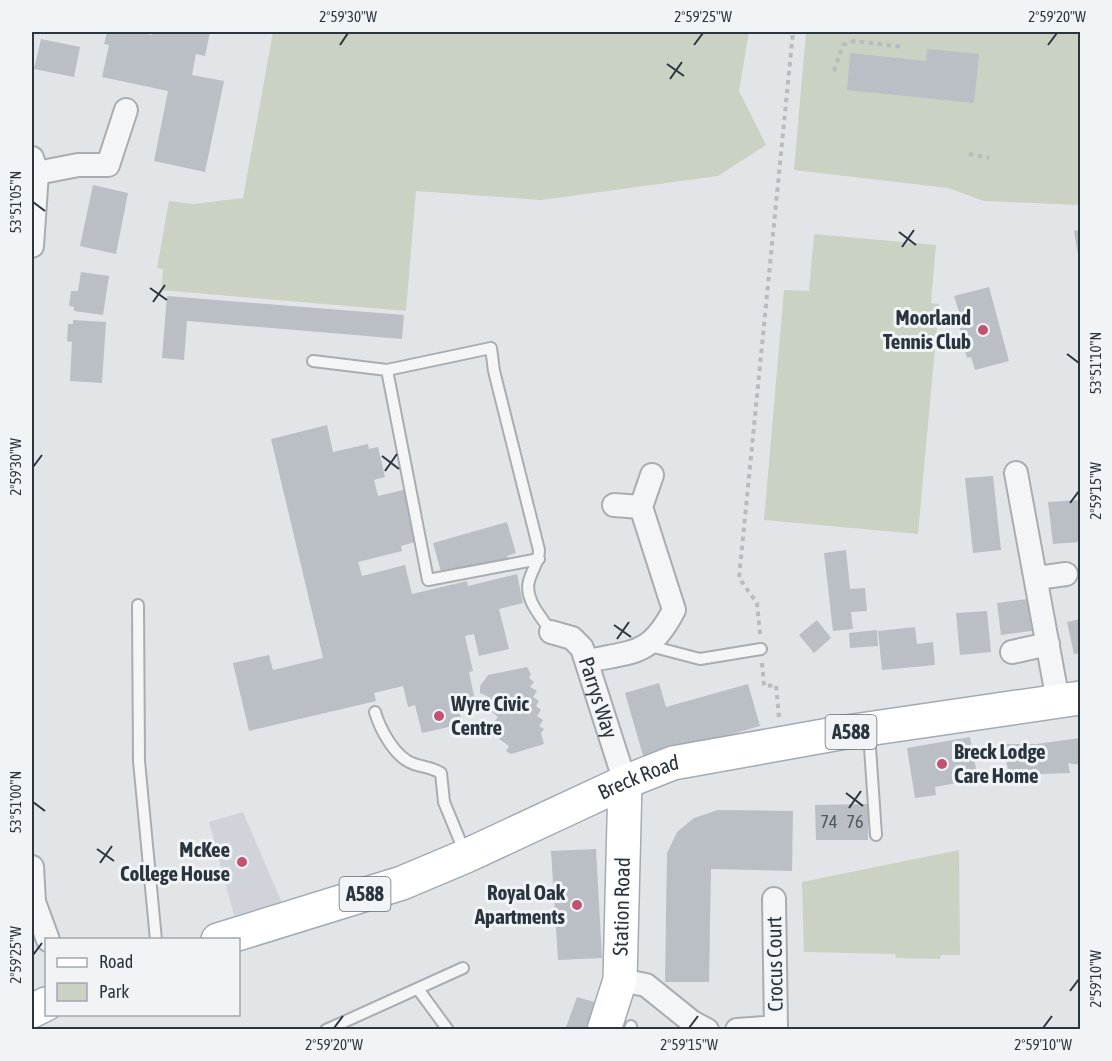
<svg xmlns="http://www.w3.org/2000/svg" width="1112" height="1061" font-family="'Asap Condensed',sans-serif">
<rect width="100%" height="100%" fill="#e1e5e8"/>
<path fill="#d0d4da" d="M243 812 282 903 234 916 209 822Z"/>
<path fill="#c9d2c3" d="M273 32H749L739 91 766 145 718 176 541 200 416 191 406 311 161 290 163 269 157 268 169 201 194 204 243 198Z
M806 32H1080V205L984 201 948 188 794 170Z
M814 234 936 245 931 303 939 304 918 534 764 520 784 290 809 291Z
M959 850 960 955H941L940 959 896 958 895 954 804 952 802 882Z"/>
<path fill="#b9bfc5" d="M107 32H136L152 35 153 32H210L205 56 196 54 192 75 224 81 205 172 154 161 168 91 102 77 109 45 104 44Z
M41 39 80 47 74 77 34 69Z
M927 49 979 54 974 103 847 90 850 53 926 61Z
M93 185 128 193 116 254 80 246Z
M1080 230V260H1079L1074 231Z
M81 272 109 276 103 315 74 311V307L69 306 71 291H78Z
M989 287 1009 361 975 370 971 357 967 358 957 317 960 315 954 296Z
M167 296 404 315 402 339 187 321 184 360 162 358Z
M73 320 106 322 102 383 70 381 72 342 67 341 68 324H73Z
M327 425 333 452 368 444 369 449 378 447 385 477 374 480 378 496 407 489 414 522 410 523 415 542 401 546 402 551 358 562 362 576 405 565 412 594 467 581 468 586 517 574 523 603 499 609 509 649 479 656 474 634 465 636 473 671 469 672 474 696 457 700 462 724 422 733 415 705 408 707 403 686 374 693 376 701 249 731 233 663 269 655 273 670 323 658 271 439Z
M993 476 1001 550 973 553 965 478Z
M1080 500V542L1053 544 1048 502Z
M507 522 516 553 507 556 508 560 450 576 448 570 441 572 433 543Z
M846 550 850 589 865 588 867 611 851 612 853 629 833 631 824 553Z
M1034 598 1039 630 1001 635 997 603Z
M987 611 991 652 960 655 956 613Z
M1080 619V653L1074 654 1067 622Z
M817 620 831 638 814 653 799 635Z
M915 627 917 644 933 642 935 665 882 670 878 631Z
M877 630 878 646 850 648 849 633Z
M527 667 531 674 529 678 534 682 530 687 537 691 533 697 539 701 536 706 541 710 537 716 543 720 539 726 544 729 541 733 544 744 511 754 506 751 509 746 499 739 504 733 499 729 501 725 495 721 498 717 492 712 495 707 489 702 491 698 480 693V686L488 675Z
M659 683 666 707 748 684 760 726 644 759 625 693Z
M970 737 978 779 935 787 936 795 915 798 907 748Z
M1080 738V765L1068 763 1070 773 1009 775 1003 744H1036Z
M868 804V840H816L815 805Z
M718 810 793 811 792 871 711 869 709 982H665L667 853 677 832 694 818Z
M596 849 602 958 558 960 551 851Z
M577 997 601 1004 592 1030H565Z"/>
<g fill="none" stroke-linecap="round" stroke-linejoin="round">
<defs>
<path id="service" d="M313 361 387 370 491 348 494 371 539 550C539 563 532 569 529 581 524 600 542 617 551 632
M387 370 428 580 539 559
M138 605 139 761 156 940
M650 646 700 659 761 649
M375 712C380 729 395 758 414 764 423 767 431 767 441 773L444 802 465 853
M869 733 876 835
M418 989 448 1030
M326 1030 463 968
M630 1030 631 1026"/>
<g id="minor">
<path d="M32 158 37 173 32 246"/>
<path d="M37 173 78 165H108L126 110"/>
<path d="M1016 473 1058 701"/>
<path d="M614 505 641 507"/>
<path d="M1037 578 1066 574"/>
<path id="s1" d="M551 632 572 638 582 648 625 782"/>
<path d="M1012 652 1048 644"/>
<path d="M588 661C634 651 650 656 674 610L641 507 652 475"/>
<path d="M32 867 34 902 48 940"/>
<path d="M620 980 646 985 692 1022 707 1030"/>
<path d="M737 1030 776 1027 774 899"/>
</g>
<g id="primary">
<path id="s2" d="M218 940 402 883 466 856 625 782 673 763 840 733 1080 698"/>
<path d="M32 1011 46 1004"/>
<path id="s3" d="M604 1030 620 980 625 782"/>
</g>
</defs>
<use href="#service" stroke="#a7adb2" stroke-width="14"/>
<use href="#minor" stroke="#a7adb2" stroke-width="26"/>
<use href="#primary" stroke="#a2abb3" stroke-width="36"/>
<path stroke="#b8bbc0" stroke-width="4" stroke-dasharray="4.5 4.5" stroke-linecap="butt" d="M834 71 843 45 854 41 904 47
M969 154 989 158
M760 634 757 603 739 578 793 32
M762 663 764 686 776 685 779 717"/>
<use href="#service" stroke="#f4f5f7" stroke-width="10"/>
<use href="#minor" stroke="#f4f5f7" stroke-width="22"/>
<use href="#primary" stroke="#fff" stroke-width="33"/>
</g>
<path fill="none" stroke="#2b353f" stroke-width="2" d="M340 45 348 33M694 45 703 33M1048 45 1057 33M667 64 684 76M670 79 682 62M33 202 45 211M899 232 916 245M902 247 914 230M150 288 167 300M153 302 165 285M1067 354 1079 363M382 456 399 469M33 467 42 455M385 471 397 454M1070 503 1079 491M614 625 631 637M617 639 629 622M846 793 863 806M33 802 45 811M849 808 861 791M97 849 114 861M100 863 112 846M33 955 42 943M1070 991 1079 979M334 1028 343 1016M689 1028 698 1016M1043 1028 1052 1016"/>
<g fill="#c15271" stroke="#f1f4f6" stroke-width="2">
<circle cx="983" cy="330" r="6"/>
<circle cx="439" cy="716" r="6"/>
<circle cx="942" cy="764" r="6"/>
<circle cx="242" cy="862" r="6"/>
<circle cx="577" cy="905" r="6"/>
</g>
<g text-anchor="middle" stroke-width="6" stroke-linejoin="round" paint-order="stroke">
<g font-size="18" fill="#4e5860">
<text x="829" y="828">74</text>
<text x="855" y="828">76</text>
</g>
<g fill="#f1f4f6" stroke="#666e76" stroke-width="1.5">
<rect x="825.5" y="715" width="51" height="34" rx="4.5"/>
<rect x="339.5" y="877" width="51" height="34" rx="4.5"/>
</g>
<g font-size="20" font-weight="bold" fill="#2b353f">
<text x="851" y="739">A588</text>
<text x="365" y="901">A588</text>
</g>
<g font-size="21" font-weight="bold" fill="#2b353f" stroke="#f1f4f6" text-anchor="end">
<text x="971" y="325">Moorland<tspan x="971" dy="24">Tennis Club</tspan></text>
<text x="451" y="711" text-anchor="start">Wyre Civic<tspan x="451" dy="24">Centre</tspan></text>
<text x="954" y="759" text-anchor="start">Breck Lodge<tspan x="954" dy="24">Care Home</tspan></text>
<text x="230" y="857">McKee<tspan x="230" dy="24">College House</tspan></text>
<text x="565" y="900">Royal Oak<tspan x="565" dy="24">Apartments</tspan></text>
</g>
<g font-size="21" fill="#2b353f" stroke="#f1f4f6">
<text dy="7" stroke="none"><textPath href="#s1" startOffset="88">Parrys Way</textPath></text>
<text dy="7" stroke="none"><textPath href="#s2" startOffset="452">Breck Road</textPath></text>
<text dy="7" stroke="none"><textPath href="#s3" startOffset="126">Station Road</textPath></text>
<text transform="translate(775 964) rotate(-91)" y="7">Crocus Court</text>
</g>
</g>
<rect width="1112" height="1061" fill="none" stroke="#f1f4f6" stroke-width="66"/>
<rect x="45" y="938" width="195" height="78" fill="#f1f4f6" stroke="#a2a8ad" stroke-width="1.5"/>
<rect x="57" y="958" width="30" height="9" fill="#ffffff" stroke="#a2a8ad" stroke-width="1.5"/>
<text x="99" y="968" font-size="18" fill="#2b353f">Road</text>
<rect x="57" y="983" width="30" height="18" fill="#c9d2c3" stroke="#a2a8ad" stroke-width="1.5"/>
<text x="99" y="998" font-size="18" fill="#2b353f">Park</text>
<rect x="33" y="33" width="1046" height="995" fill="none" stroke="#2b353f" stroke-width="2"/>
<g font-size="15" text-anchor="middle" fill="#2b353f">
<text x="348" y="22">2°59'30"W</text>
<text x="703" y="22">2°59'25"W</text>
<text x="1057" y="22">2°59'20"W</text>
<text transform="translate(16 202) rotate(-90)" y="5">53°51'05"N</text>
<text transform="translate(1096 363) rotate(-90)" y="5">53°51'10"N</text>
<text transform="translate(16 467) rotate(-90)" y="5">2°59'30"W</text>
<text transform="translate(1096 491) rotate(-90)" y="5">2°59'15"W</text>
<text transform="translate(16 802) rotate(-90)" y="5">53°51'00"N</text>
<text transform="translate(16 955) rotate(-90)" y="5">2°59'25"W</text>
<text transform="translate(1096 979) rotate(-90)" y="5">2°59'10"W</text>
<text x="334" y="1050">2°59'20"W</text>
<text x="689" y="1050">2°59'15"W</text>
<text x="1043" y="1050">2°59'10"W</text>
</g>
</svg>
